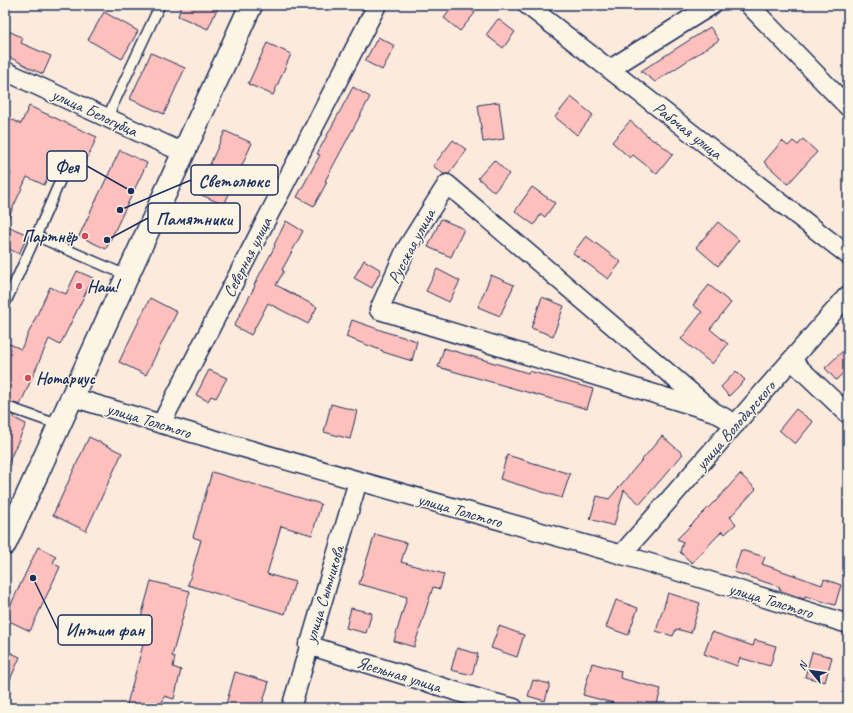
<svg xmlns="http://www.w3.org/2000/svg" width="853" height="713" font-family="Caveat,sans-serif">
<rect width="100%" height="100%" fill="#fceadd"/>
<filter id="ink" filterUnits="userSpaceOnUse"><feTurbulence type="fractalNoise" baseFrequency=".025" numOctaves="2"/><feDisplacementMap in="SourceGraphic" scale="8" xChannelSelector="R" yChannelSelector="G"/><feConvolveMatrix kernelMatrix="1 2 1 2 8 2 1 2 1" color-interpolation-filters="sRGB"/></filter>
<g filter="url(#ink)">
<path fill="#fdc0bc" stroke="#1b2f5e" d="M182 5H219L208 29 178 16Z
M454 5H466L475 13 460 31 444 18Z
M104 12 138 31 122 59 88 40Z
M498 19 515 32 503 48 486 35Z
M710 27 719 40 655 82 641 71Z
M5 29 23 38 21 43 51 56 43 74 27 67V66L5 55Z
M378 37 395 46 382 70 365 61Z
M267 43 291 54 273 95 248 84Z
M151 53 185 68 164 114 130 99Z
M353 87 370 97 325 181 327 182 314 206 297 197 320 155 317 154Z
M571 97 593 115 577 135 555 117Z
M499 102 504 139 483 142 478 105Z
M29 106 97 137 84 165 59 154 44 185 27 177 5 225 28 235 19 254 5 247V186L11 174 5 171V116L21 124Z
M630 121 654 141 655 140 673 154 657 174 633 155 630 158 612 142Z
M225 131 252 143 224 205 197 193Z
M803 139 817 152 788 184 764 162 782 141 788 146 793 141 798 145Z
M453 140 467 150 449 174H444L433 166Z
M120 150 147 163 106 249 79 236Z
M494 160 509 174 494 192 478 178Z
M532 187 555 203 545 217 541 214 534 225 515 211Z
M441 219 464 229 451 257 428 247Z
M286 221 303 231 282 270 284 271 276 285 317 307 308 324 268 303 251 335 234 326 255 286 254 285 275 246 274 245Z
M718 222 739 240 718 266 696 247Z
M586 236 621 262 608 279 573 253Z
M364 260 381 270 372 288 354 278Z
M437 269 460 281 449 302 426 291Z
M77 271 93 278 60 345 49 339 20 405 5 400V342L21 349 50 287 66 294Z
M491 275 514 285 500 316 478 307Z
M709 285 731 303 710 329 728 344 712 364 681 339 702 312 693 305Z
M542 297 564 306 553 336 531 328Z
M150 298 177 312 146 375 119 362Z
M352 320 389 333 417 341 412 361 383 352V351L346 337Z
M848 346V368L836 380 825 368Z
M444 348 528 373 529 371 593 389 587 409 438 367Z
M209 370 227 378 216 398 211 396 208 401 196 395Z
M736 371 745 380 729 396 721 387Z
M331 404 357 411 350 439 324 432Z
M796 409 813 422 795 444 779 430Z
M5 412 15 416 14 418 26 424 5 470Z
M662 436 683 454 640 504 624 490 614 526 590 519 597 496 609 499Z
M89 437 122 453 86 531 53 515Z
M507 455 570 474 562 498 500 479Z
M212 472 321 504 312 535 281 526 267 574 295 582 285 614 188 585 201 540 193 537Z
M740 474 756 489 730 517 736 524 725 534 722 531 692 563 680 552 683 542 677 539 714 502H715Z
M375 534 407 543 401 562 444 574 440 589 433 587 414 647 394 641 407 597 359 584Z
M38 547 56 556 53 563 60 567 30 631 5 619V617Z
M741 550 765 557 762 564 822 585 824 579 841 585 835 605 805 596 804 599 779 590 780 587 734 572Z
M151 581 190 591 172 656 175 657 173 667 181 670 174 699 164 696 161 708H126L144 641 135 639Z
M668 593 700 603 691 633 676 629 673 636 656 631Z
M616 600 638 608 628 635 606 627Z
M351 608 372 613 366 633 346 628Z
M499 626 524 635 517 657 491 648Z
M712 632 753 646 755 640 776 646 770 666 740 658 737 666 704 654Z
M457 648 478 654 472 675 451 670Z
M5 650 20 657 5 691Z
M812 652 832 657 825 682 805 677Z
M592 663 621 671 620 678 661 689 656 708H632L583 695Z
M235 672 269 682 261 708H225Z
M533 680 550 684 545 701 528 696Z"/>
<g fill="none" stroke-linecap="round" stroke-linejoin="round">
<defs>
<path id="lane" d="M107 118 160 5
M60 181 36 236 128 276
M5 304 36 236
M5 406 59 425"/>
<path id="street" d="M527 5 848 255
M749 5 848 107
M610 69 712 5
M5 71 184 153
M791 360 848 414
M72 397C253 453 436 502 619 554 695 576 772 600 848 624
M714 412 447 184 406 249 379 310 714 412 736 424
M161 424 377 5
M621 555 848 295
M308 645 487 701 514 708
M291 708 358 481"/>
<path id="secondary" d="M5 544 251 5"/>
</defs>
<use href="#lane" stroke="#1b2f5e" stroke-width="12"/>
<use href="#street" stroke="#1b2f5e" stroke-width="21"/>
<use href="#secondary" stroke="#1b2f5e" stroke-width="25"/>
<use href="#lane" stroke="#fcf5e5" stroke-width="9"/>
<use href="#street" stroke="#fcf5e5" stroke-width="18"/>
<use href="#secondary" stroke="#fcf5e5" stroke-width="22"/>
</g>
</g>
<g fill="#d1495b" stroke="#fcf5e5" stroke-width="1.5">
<circle cx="85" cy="236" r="4"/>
<circle cx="79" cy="286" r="4"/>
<circle cx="28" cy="378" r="4"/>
</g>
<g text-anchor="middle" stroke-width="3" stroke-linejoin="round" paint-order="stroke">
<g font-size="17" fill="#1b2f5e" stroke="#fcf5e5">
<text transform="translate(95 112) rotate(25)" y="6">улица Белогубца</text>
<text transform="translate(688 130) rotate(38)" y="6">Рабочая улица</text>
<text transform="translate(411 246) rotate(-62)" y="6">Русская улица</text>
<text transform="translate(247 257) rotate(-63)" y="6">Северная улица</text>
<text transform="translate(149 420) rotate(17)" y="6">улица Толстого</text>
<text transform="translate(735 425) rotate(-49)" y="6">улица Володарского</text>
<text transform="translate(460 510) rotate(16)" y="6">улица Толстого</text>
<text transform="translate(324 594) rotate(-73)" y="6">улица Сытникова</text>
<text transform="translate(771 600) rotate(17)" y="6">улица Толстого</text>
<text transform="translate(399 674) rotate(17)" y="6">Ясельная улица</text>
</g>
<g font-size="17" font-weight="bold" fill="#1b2f5e" stroke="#fcf5e5" text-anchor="start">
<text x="77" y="242" text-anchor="end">Партнёр</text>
<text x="87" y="292">Наш!</text>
<text x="36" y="384">Нотариус</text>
</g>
</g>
<path fill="none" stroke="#1b2f5e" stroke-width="1.5" d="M131 191L87 166M120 210L191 180M107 240L148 218M33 578L58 630"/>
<g fill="#1b2f5e" stroke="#fcf5e5" stroke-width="1.5">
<circle cx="131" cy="191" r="4"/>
<circle cx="120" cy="210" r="4"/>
<circle cx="107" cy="240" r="4"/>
<circle cx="33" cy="578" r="4"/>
</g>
<g fill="#fcf5e5" stroke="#1b2f5e" stroke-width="1.5">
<rect x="47" y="151" width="40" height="30" rx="4"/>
<rect x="191" y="165" width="87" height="30" rx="4"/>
<rect x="148" y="203" width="92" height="30" rx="4"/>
<rect x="58" y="615" width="94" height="30" rx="4"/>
</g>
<g font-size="18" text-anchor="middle" font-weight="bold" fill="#1b2f5e">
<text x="67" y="173">Фея</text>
<text x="234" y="187">Светолюкс</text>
<text x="194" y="225">Памятники</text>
<text x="105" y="636">Интим фан</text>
</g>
<rect width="853" height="713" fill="none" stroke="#fcf5e5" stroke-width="20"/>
<rect x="10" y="10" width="833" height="693" fill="none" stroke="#1b2f5e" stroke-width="1.5" filter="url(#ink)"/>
<g transform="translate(811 671) rotate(299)" stroke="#fcf5e5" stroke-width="3" paint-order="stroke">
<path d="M0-3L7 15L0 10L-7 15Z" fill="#1b2f5e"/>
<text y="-6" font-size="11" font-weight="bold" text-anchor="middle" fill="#1b2f5e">N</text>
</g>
</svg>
